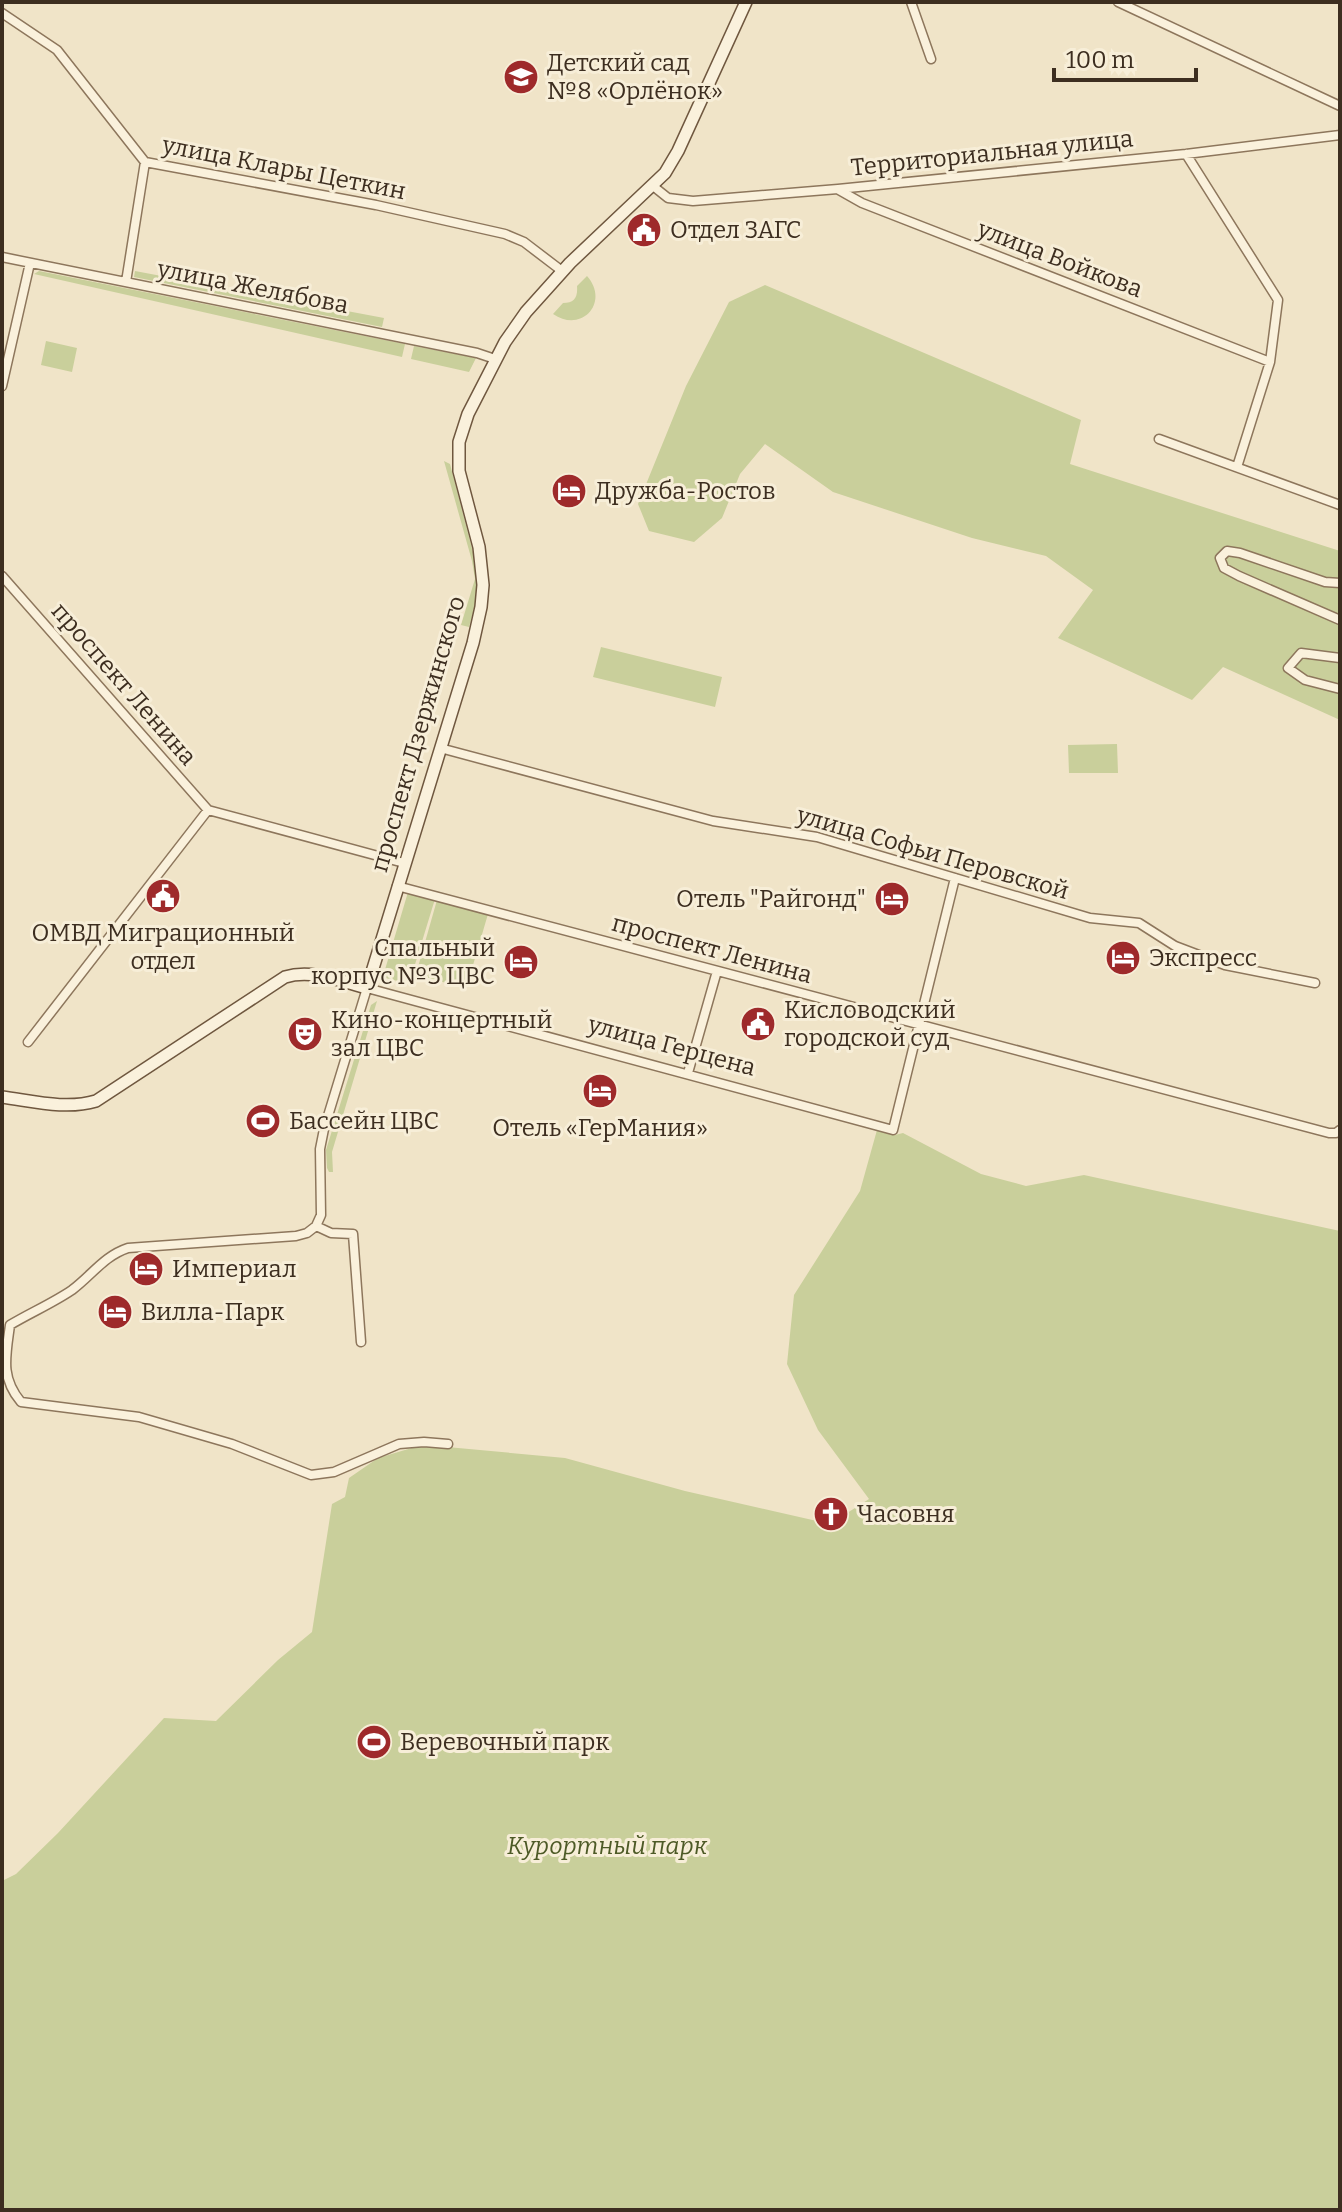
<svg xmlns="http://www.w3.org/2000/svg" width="1342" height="2212" font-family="Bitter,serif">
<rect width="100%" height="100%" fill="#f0e4c8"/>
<path fill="#c9cf9b" d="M39 271 405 344 402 357 34 274Z
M135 271 384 318 382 327 134 277Z
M587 276C610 302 582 334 553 314L563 303C574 303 578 298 577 286Z
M765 285 1081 420 1070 464 1340 551V720L1223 667 1192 700 1058 638 1093 590 1046 556 972 538 833 492 765 444 740 474 722 518 694 542 649 531 638 504 686 386 729 302Z
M46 341 77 348 72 372 41 365Z
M414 346 476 358 469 372 411 359Z
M444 461 450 464 475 560 478 580 477 597 469 627 461 625 475 579 472 561Z
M601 647 722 677 715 707 593 677Z
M1117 744 1118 773H1069L1068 745Z
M408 892 435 899 409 984 386 978 384 973Z
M437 900 488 914 466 989 416 974Z
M377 1001 332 1152 333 1172H329L327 1168 326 1150 371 1005Z
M877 1130 895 1135 903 1133 981 1174 1026 1186 1084 1175 1340 1231V2210H2V1881L16 1874 58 1833 164 1718 216 1721 278 1660 312 1632 332 1504 345 1497 349 1478 378 1458 415 1447H447L565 1458 685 1491 830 1524 869 1499 818 1430 787 1364 794 1295 860 1191Z"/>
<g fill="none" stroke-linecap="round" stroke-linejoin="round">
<defs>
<path id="street" d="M911 2 931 59
M1118 2 1340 106
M2 13 57 50 145 162 376 205 505 234 524 242 562 271
M1186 154 1278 300 1270 362 1237 467
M653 186 668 198 693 201 838 189 1186 154 1340 135
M839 190 862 203 1270 362
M2 257 477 353 495 359
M126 282 145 162
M2 386 30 263
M1159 439 1340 505
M2 576 208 810 404 863
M1340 583 1325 582 1240 553 1227 551 1220 558 1224 568 1239 576 1340 620
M1340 658 1301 653 1288 668 1305 680 1340 689
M440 748 713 821 817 837 1090 918 1139 923 1175 946 1225 965 1315 983
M397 886 1329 1133H1336L1340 1130
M28 1042 208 810
M688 1073 717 971
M316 1226 331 1233 353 1234 361 1342
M448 1444 424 1442 399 1444 334 1472 311 1475 232 1444 139 1417 21 1402C0 1377 6 1356 10 1325 30 1313 53 1303 72 1290 92 1275 104 1256 128 1248L296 1236 307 1233 316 1226 321 1215 320 1149 324 1129 367 988 893 1130 955 878"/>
<path id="secondary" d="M2 1097C33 1101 66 1110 96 1101L285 977C312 969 340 981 367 988L473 643 481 607 483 585 479 547 459 471V442L468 414 505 342 526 312 570 263 665 173 678 151 746 2"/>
</defs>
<use href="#street" stroke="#8d765c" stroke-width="11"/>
<use href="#secondary" stroke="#6f573f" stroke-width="14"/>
<use href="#street" stroke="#faf1dc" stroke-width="8"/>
<use href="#secondary" stroke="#faf1dc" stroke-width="11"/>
</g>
<defs>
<symbol id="school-disc" viewBox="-11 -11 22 22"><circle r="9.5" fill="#9e2a2b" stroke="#f7eed8"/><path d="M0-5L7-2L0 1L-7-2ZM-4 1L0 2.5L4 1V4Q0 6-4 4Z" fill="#fff"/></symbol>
<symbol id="civic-disc" viewBox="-11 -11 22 22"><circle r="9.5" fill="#9e2a2b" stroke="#f7eed8"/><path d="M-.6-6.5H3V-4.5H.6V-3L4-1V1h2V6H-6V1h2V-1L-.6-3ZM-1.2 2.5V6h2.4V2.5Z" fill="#fff"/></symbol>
<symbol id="hotel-disc" viewBox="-11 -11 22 22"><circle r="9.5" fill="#9e2a2b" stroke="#f7eed8"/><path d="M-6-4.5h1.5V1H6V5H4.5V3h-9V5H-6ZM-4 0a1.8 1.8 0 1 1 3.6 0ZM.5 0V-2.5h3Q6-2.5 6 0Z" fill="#fff"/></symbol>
<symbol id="theatre-disc" viewBox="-11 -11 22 22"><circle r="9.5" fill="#9e2a2b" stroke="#f7eed8"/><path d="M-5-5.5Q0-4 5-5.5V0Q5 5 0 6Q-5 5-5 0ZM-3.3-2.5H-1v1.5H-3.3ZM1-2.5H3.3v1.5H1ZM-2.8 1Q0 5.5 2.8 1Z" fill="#fff"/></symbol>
<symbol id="stadium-disc" viewBox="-11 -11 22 22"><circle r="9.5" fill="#9e2a2b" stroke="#f7eed8"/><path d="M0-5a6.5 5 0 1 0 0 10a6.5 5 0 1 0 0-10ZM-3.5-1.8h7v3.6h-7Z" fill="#fff"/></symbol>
<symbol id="church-disc" viewBox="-11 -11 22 22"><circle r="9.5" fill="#9e2a2b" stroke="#f7eed8"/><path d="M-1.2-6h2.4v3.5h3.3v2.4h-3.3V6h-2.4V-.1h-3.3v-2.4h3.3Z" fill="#fff"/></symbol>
</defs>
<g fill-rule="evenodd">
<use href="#school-disc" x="501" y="57" width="40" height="40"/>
<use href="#civic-disc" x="624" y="210" width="40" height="40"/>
<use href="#hotel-disc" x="549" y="471" width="40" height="40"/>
<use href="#civic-disc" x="143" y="876" width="40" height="40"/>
<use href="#hotel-disc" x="872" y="879" width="40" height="40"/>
<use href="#hotel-disc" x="1103" y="938" width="40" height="40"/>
<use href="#hotel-disc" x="501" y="942" width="40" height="40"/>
<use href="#civic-disc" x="738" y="1004" width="40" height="40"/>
<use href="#theatre-disc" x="285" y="1014" width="40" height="40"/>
<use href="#hotel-disc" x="580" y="1071" width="40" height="40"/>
<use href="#stadium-disc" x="243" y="1101" width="40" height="40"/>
<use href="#hotel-disc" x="126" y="1249" width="40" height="40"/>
<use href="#hotel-disc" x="95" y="1292" width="40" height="40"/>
<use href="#church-disc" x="811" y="1494" width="40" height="40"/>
<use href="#stadium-disc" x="354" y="1722" width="40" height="40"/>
</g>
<g text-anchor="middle" stroke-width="6" stroke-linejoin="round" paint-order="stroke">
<g font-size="24" fill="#3d2e20" stroke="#f7eed8" text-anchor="start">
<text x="547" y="71">Детский сад<tspan x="547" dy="28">№8 «Орлёнок»</tspan></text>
<text x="670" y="238">Отдел ЗАГС</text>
<text x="595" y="499">Дружба-Ростов</text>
<text x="866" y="907" text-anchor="end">Отель "Райгонд"</text>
<text x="163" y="941" text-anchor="middle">ОМВД Миграционный<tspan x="163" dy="28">отдел</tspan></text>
<text x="495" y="956" text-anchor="end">Спальный<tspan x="495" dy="28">корпус №3 ЦВС</tspan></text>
<text x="1149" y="966">Экспресс</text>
<text x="784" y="1018">Кисловодский<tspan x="784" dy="28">городской суд</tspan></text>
<text x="331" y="1028">Кино-концертный<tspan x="331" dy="28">зал ЦВС</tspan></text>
<text x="289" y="1129">Бассейн ЦВС</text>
<text x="600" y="1136" text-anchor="middle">Отель «ГерМания»</text>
<text x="172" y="1277">Империал</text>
<text x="141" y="1320">Вилла-Парк</text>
<text x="857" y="1522">Часовня</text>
<text x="400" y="1750">Веревочный парк</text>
</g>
<g font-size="24" fill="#3d2e20" stroke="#f7eed8">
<text transform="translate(992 153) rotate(-6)" y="8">Территориальная улица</text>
<text transform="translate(284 168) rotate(11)" y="8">улица Клары Цеткин</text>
<text transform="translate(1060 259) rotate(21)" y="8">улица Войкова</text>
<text transform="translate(253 287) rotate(11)" y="8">улица Желябова</text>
<text transform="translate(124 684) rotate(49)" y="8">проспект Ленина</text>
<text transform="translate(418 734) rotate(-74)" y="8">проспект Дзержинского</text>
<text transform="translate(933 853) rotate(16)" y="8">улица Софьи Перовской</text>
<text transform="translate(712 949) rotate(15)" y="8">проспект Ленина</text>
<text transform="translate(672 1046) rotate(15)" y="8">улица Герцена</text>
</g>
<g font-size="24" font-style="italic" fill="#4d5a26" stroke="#f7eed8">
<text x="607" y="1854">Курортный парк</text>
</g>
</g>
<rect width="1342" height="2212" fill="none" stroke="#3d2e20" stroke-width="8"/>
<path d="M1054 68v12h142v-12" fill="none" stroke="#3d2e20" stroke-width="4"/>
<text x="1066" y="68" font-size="24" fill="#3d2e20" stroke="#f7eed8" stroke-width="6" paint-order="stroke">100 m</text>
</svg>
